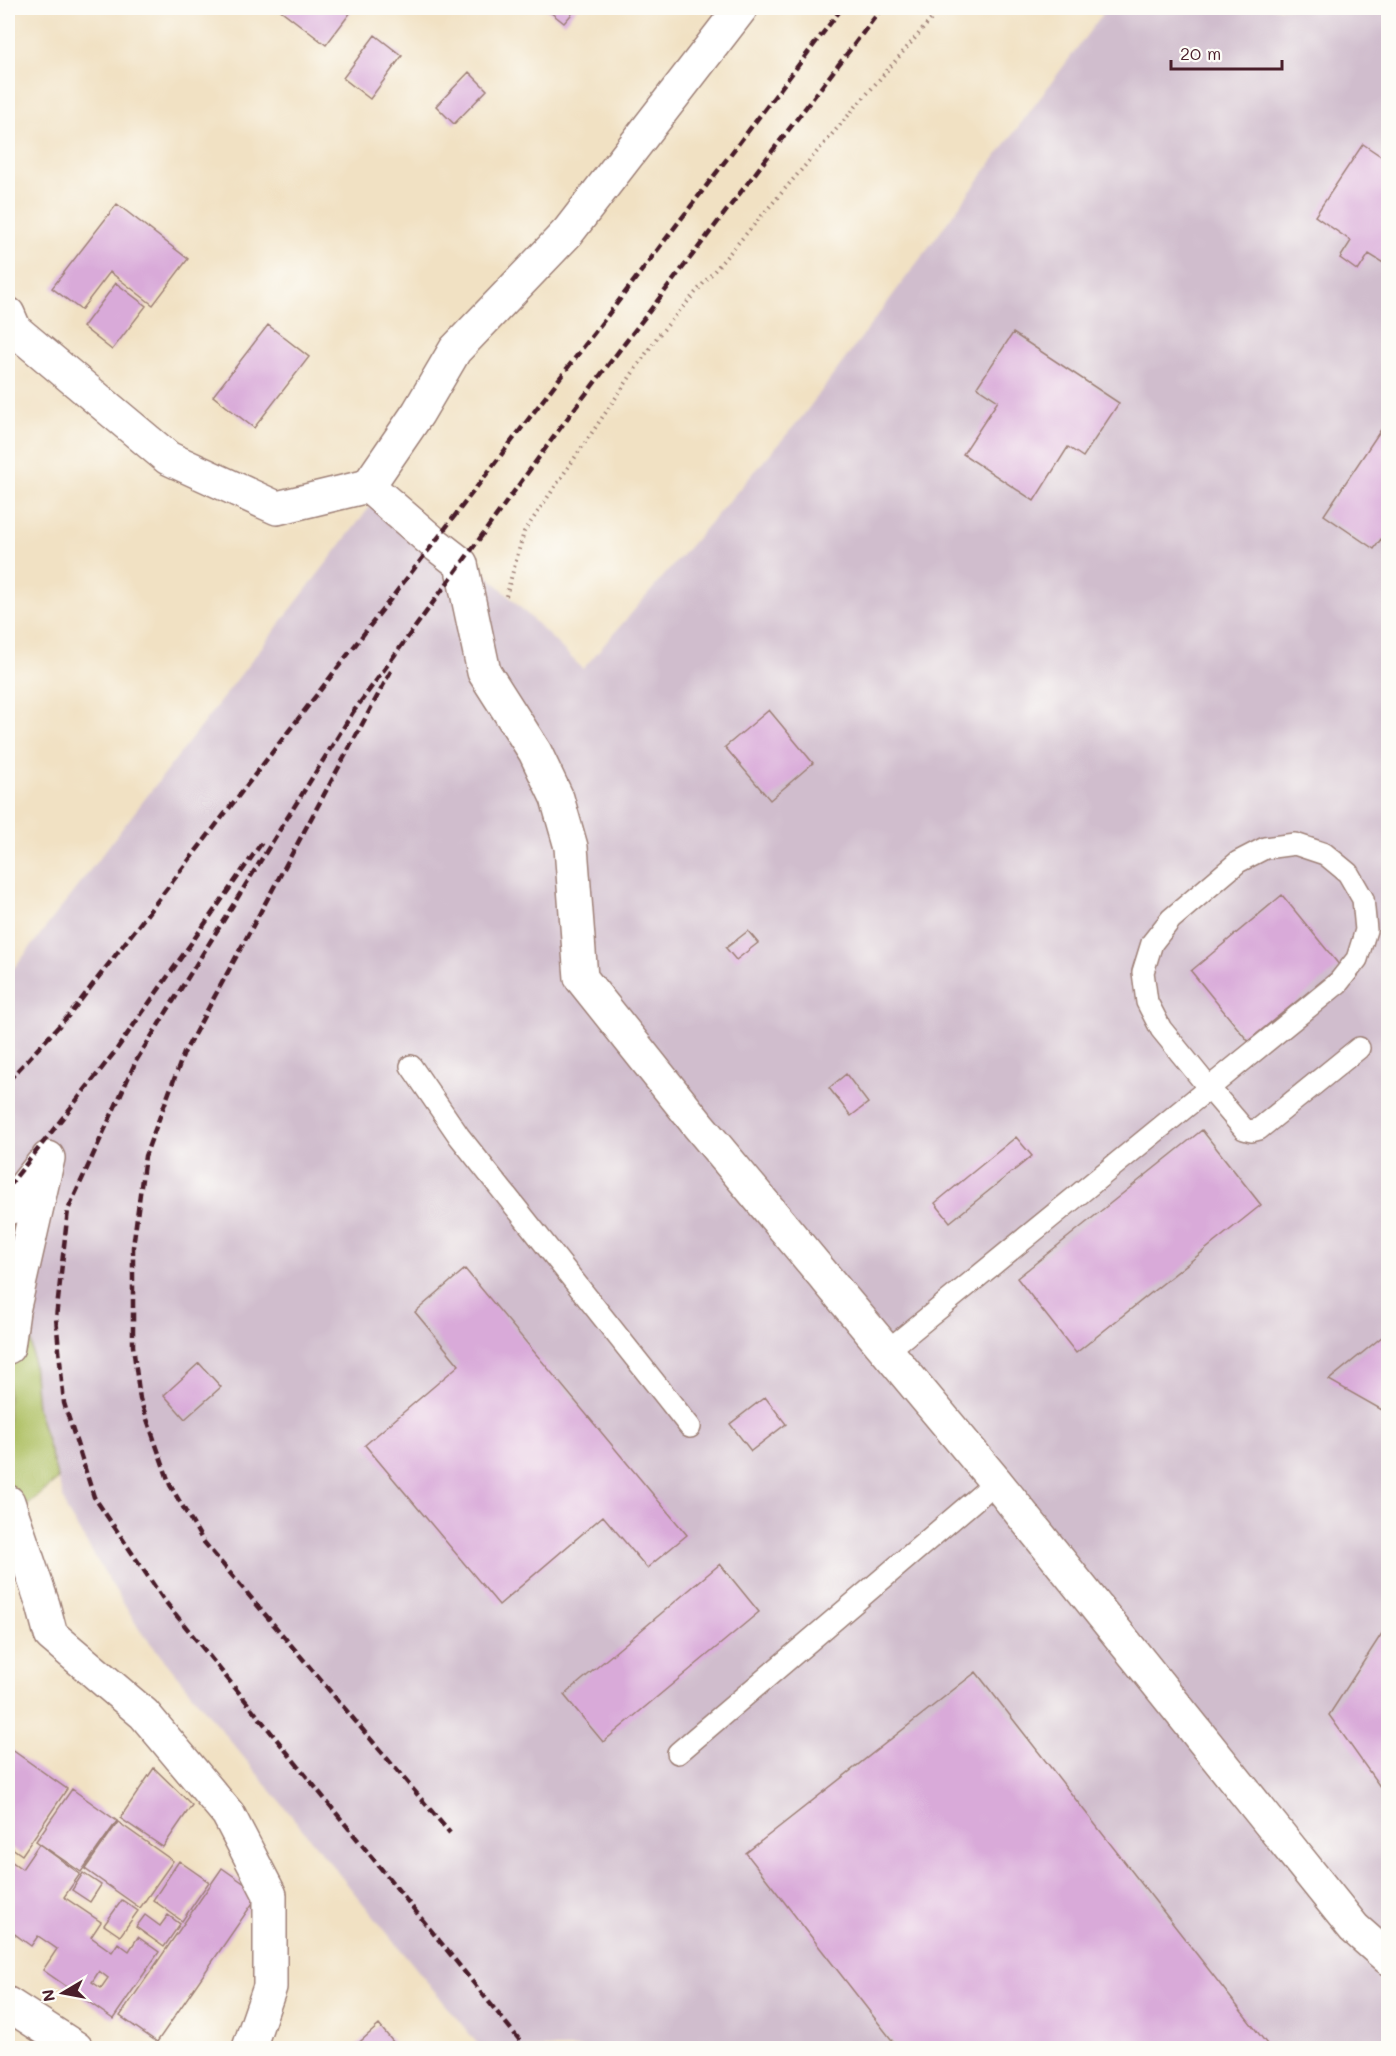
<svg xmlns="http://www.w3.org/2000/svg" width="1396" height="2056" font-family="Mali,sans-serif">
<rect width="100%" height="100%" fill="#fdfcf7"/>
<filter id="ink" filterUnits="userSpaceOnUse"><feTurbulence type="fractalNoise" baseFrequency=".0167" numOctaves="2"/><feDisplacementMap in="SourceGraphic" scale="12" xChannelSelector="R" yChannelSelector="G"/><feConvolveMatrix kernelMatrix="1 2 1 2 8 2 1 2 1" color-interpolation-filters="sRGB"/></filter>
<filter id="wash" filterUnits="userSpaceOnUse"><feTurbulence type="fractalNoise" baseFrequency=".008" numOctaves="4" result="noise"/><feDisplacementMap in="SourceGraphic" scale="24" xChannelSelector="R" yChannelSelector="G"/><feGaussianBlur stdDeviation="1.35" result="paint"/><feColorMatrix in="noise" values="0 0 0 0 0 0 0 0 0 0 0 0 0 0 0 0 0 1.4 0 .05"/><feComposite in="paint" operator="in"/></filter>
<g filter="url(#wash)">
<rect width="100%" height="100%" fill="#f1e1c3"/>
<path fill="#d0bdcd" d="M1107 8H1388V2048H481L139 1629 67 1511 37 1407 29 1318 46 1179 8 1231V974L20 961 386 486 476 564 583 669 802 417Z"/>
<path fill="#aec063" stroke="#7c7047" stroke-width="1.5" d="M46 1178 29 1318 37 1407 58 1479 8 1522V1231Z"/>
<g id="blocks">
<path fill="#d9aad9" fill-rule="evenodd" d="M278 8H354L326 45Z
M545 8H577L564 23Z
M375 35 402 56 370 99 343 78Z
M469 72 487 90 454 124 436 106Z
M1363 144 1388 161V266L1369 254 1358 271 1340 258 1351 241 1315 216Z
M117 204 188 259 153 305 110 272 81 310 52 288Z
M116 283 146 306 112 350 83 327Z
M268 325 309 357 254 428 213 396Z
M1013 333 1119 403 1083 457 1068 447 1034 501 963 454 998 401 977 387Z
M1388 419V544L1381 539 1374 549 1324 515Z
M769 710 813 763 770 800 725 747Z
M1282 895 1340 966 1248 1041 1191 971Z
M748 931 758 943 736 960 726 948Z
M846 1074 868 1103 851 1116 829 1088Z
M1202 1130 1261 1205 1076 1353 1017 1278Z
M1016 1137 1032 1156 950 1222 935 1203Z
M465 1269 687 1535 647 1568 603 1516 499 1605 365 1445 459 1365 415 1312Z
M1388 1332V1400L1382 1410 1329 1380Z
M199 1363 221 1387 185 1419 164 1395Z
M765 1397 786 1424 751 1451 730 1424Z
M720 1564 759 1612 603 1742 564 1695Z
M1388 1624V1798L1329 1715Z
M976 1672 1270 2048H898L746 1853Z
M8 1747 67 1789 22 1855 8 1845Z
M154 1768 192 1805 163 1847 120 1818Z
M72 1789 117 1821 81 1872 36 1841Z
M118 1822 173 1861 140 1908 85 1869Z
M39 1844 80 1874 64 1897 101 1922 91 1937 112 1952 118 1943 129 1951 138 1937 159 1952 113 2019 43 1970 57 1949 38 1936 31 1946 8 1929V1859L22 1869ZM99 1971 108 1978 101 1988 92 1982Z
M179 1861 209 1882 182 1921 153 1900Z
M222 1868 259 1894 157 2042 120 2016Z
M83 1873 101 1885 90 1902 72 1890Z
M122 1900 138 1911 120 1936 104 1925Z
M145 1915 160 1926 168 1915 180 1924 164 1947 136 1927Z
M379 2025 398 2048H353Z"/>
</g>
</g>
<g filter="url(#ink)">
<use href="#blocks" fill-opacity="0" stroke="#9e8077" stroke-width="1.5"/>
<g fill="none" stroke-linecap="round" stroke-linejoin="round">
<defs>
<path id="lane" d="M411 1066 459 1136 690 1427
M887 1351 1209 1088 1338 983 1357 959 1366 930 1363 899 1348 873 1325 854 1295 844 1265 848 1238 862 1171 919 1152 943 1143 972 1147 1002 1161 1029 1209 1088 1244 1129 1251 1131 1259 1129 1359 1048
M678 1753 996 1482"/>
<path id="street" d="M8 314 15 330 168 458 277 508 368 486 434 543 461 564 484 672 535 752 557 798 571 847 581 978 699 1126 996 1482 1354 1928 1388 1958
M368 486 418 413 455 350 568 232 741 8
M8 1208 42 1165
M8 1347 13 1311 48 1158
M8 1502 43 1605 51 1635 144 1714 228 1814 270 1895V1987L249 2048
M8 2004 76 2048"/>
</defs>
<use href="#lane" stroke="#9e8077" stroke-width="24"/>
<use href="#street" stroke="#9e8077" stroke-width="36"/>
<path stroke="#9e8077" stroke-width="4" stroke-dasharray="1.5 4.5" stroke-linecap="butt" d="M506 596 524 532 658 336 941 8"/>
<use href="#lane" stroke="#fff" stroke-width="21"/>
<use href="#street" stroke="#fff" stroke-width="33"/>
<path stroke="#4a1f2b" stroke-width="4.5" stroke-dasharray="9 4.5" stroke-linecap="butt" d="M391 671 184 1053 145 1156 133 1247V1346L140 1399 170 1485 203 1541 450 1833
M355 709 136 1061 68 1210 56 1318 64 1403 94 1497 164 1600 526 2048
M351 715 569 416 882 8
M8 1081 70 1014 434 543 842 8
M8 1187 114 1053 263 841"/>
</g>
</g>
<rect width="1396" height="2056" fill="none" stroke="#fdfcf7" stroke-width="30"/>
<g transform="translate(63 1993) rotate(260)" stroke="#fdfcf7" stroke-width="4.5" paint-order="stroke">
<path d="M0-4.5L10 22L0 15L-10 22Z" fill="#4a1f2b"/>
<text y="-9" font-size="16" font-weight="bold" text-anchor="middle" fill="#4a1f2b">N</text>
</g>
<path d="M1171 60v9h111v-9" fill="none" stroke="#4a1f2b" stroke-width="3"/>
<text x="1180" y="60" font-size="18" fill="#4a1f2b" stroke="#fdfcf7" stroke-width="4.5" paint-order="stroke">20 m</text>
</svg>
